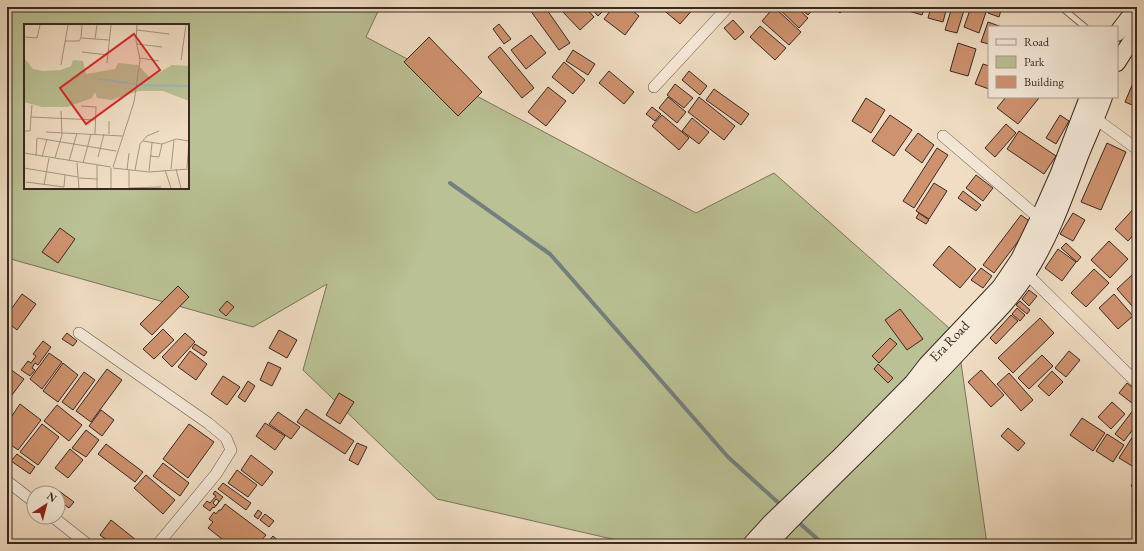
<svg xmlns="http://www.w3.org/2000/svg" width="1144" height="551" font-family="'EB Garamond',serif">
<rect width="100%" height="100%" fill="#f0ddc3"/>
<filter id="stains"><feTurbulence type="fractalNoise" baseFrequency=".005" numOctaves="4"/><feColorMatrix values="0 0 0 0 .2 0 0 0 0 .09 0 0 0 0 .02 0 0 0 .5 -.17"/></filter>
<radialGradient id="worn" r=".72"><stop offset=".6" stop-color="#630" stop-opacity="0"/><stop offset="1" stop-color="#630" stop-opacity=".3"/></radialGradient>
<path fill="#bac194" stroke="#79755c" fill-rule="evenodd" d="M7 7H380L366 37 696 213 774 173 957 335 987 544H634L437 499 303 370 327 284 253 327 7 258ZM25 25H188V188H25Z"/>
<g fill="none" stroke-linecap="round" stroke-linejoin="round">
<path stroke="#74807e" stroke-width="4" d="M450 183 550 254 728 457 783 507
M796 520 823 544"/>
</g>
<path fill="#ce926e" stroke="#382923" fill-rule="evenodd" d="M534 7H545L570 43 559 50 530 10Z
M566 7H585L594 17 580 30 562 11Z
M590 7H607L598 16Z
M613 7H628L639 16 625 35 604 19Z
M660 7H695L680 24Z
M774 7 801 32 789 45 762 21Z
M777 7H796L808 18 799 28Z
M798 7H815L808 15Z
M834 7H846L840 13Z
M903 7H925L922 15 902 9Z
M931 7H947L943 22 928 18Z
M952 7H965L957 33 945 30Z
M971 7H980L987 9 979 33 964 27Z
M990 7H1002L999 17 988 13Z
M733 20 744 32 735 40 724 28Z
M988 22 1002 27H989V44L981 42Z
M499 24 511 39 504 44 493 29Z
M760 26 786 48 775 60 750 37Z
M531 35 546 53 526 69 511 50Z
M429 37 482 92 458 116 404 62Z
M958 43 976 49 968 76 950 71Z
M500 47 534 88 522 98 488 57Z
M573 50 595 64 588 75 566 61Z
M564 62 585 80 573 94 552 77Z
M983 64 989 66V89L975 84Z
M609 71 634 92 624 104 599 83Z
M689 71 707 86 700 95 682 80Z
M1133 83 1137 85V107L1125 102Z
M675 84 693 98 684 108 667 95Z
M548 87 566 101 546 126 528 112Z
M714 89 749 114 741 125 706 100Z
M668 97 686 112 677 123 659 108Z
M699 97 735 126 724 140 688 112Z
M1006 97H1038L1039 98 1018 124 997 108Z
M866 98 885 110 871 133 852 121Z
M652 107 661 114 655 121 646 114Z
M662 115 689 138 679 150 652 126Z
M890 115 912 130 894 156 872 141Z
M1060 115 1069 121 1056 144 1046 138Z
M692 118 709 132 699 144 682 131Z
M1006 124 1016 133 995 157 985 148Z
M1019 131 1056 156 1044 174 1007 149Z
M918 133 934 145 922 163 905 150Z
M1107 143 1126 152 1101 210 1081 202Z
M937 148 948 155 914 208 903 201Z
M976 175 993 188 983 201 966 188Z
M934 183 947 191 929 219 916 211Z
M963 191 981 205 976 211 958 198Z
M1137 205V231L1128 241 1115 229Z
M919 213 929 220 926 224 916 218Z
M1073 213 1085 220 1073 241 1060 234Z
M1021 215 1032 223 994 273 983 265Z
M60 228 75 239 58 263 42 252Z
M1109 241 1128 259 1110 278 1091 260Z
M1066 243 1081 257 1077 262 1061 248Z
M949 246 976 269 960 288 933 265Z
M1058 249 1076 262 1062 281 1045 268Z
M981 268 992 276 983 288 971 280Z
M1094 269 1109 283 1086 307 1071 293Z
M1133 274 1137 278V303L1133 307 1117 289Z
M178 286 189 297 152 335 140 324Z
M1029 290 1037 296 1029 306 1022 299Z
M22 294 36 304 17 330 7 322V315Z
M1114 294 1133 316 1118 329 1099 308Z
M227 301 234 307 226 316 219 310Z
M1020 301 1030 310 1027 314 1016 305Z
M1017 308 1025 315 1020 321 1012 314Z
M900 309 923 339 907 350 885 320Z
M1011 315 1018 321 996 344 990 338Z
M1040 318 1054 333 1013 373 998 358Z
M163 329 174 340 154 359 143 349Z
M279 330 297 340 287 358 269 348Z
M67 333 77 341 73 346 62 339Z
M185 333 195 342 172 367 162 357Z
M890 338 897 344 879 363 872 356Z
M43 341 51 347 38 365 35 363 32 368 35 370 30 376 21 370 28 361 31 363 36 356 33 354Z
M195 344 207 352 204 356 192 348Z
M190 351 207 364 196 380 178 367Z
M1069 351 1080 360 1066 377 1055 368Z
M49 353 62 362 42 389 30 379Z
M1042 355 1053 366 1029 389 1018 378Z
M268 362 281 368 272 386 260 380Z
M63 363 78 375 58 402 43 391Z
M878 364 893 378 888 383 874 369Z
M7 367 24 379 12 395 7 391Z
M107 369 122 380 91 422 76 411Z
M981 370 1004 395 991 407 968 382Z
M1052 371 1063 382 1049 396 1038 386Z
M84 372 95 380 73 410 62 402Z
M1009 373 1033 400 1021 411 997 384Z
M223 376 240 387 227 405 211 394Z
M248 381 255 386 245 402 238 397Z
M1127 383 1137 391V407L1119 393Z
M339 393 354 402 340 424 326 415Z
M1112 402 1125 414 1111 429 1098 417Z
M20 404 41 420 18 450 7 442V423Z
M57 405 82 425 69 441 44 421Z
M306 409 354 441 345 454 297 422Z
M1134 409 1137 411V424L1124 441 1115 434Z
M101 410 114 420 102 436 89 426Z
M278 412 300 427 291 439 269 424Z
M1082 418 1105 433 1093 451 1070 435Z
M265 423 285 436 275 450 256 436Z
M42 424 59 437 38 465 20 452Z
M189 424 214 442 188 478 163 459Z
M1008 428 1025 443 1018 451 1001 436Z
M86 430 99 440 86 457 72 448Z
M1107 434 1124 445 1113 462 1096 451Z
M1133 436 1137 438V469L1119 458Z
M357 443 367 447 358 465 349 460Z
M106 444 143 472 135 482 98 454Z
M70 449 83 460 68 478 55 468Z
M17 454 35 467 30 474 11 461Z
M251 455 273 472 262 486 241 470Z
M163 463 189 483 180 496 153 476Z
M237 470 257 485 248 497 228 483Z
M146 475 175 500 163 514 134 488Z
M1137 477V490L1131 486Z
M223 483 251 503 246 510 218 489Z
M59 491 74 502 69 508 58 500V493Z
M215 491 223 497 214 508 213 507 210 511 203 506 207 501 210 503 216 496 213 494ZM216 499 219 501 216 506 213 503Z
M225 504 266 535 260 542 261 543 260 544H225L221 541 222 539 208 528 213 522 209 519 214 512 216 514 219 510H221Z
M258 510 262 513 258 519 254 516Z
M265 514 274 521 269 527 260 520Z
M111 520 141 544H112L100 535Z
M273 536 282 544H266Z"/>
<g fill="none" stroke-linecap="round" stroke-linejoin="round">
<defs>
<path id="service" d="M1061 7 1085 27"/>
<path id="minor" d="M654 87 728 7
M1096 119 1137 149
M943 136 1039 218
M1027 274 1137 383
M79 333 208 423 226 438 231 450 216 474 158 544
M7 481 34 502
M53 517 87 544"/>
<path id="secondary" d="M1117 33 1137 7
M1117 63 1137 32
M751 544 771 522 839 457 913 382 927 364 1000 287 1019 259 1039 218 1058 175 1088 97
M769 544C831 477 900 416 962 349 984 325 1011 301 1027 274 1051 237 1065 196 1080 156 1088 136 1097 117 1104 97"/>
</defs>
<use href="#service" stroke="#66564b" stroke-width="7"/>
<use href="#minor" stroke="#66564b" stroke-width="12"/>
<use href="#secondary" stroke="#382923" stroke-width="18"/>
<use href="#service" stroke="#f5e9d8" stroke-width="5.5"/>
<use href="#minor" stroke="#f5e9d8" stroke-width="11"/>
<use href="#secondary" stroke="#f5e9d8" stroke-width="16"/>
</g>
<g text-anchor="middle" stroke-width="4" stroke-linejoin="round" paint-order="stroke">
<g font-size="14" fill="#382923" stroke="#f5e9d8">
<text transform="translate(949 341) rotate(-46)" y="5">Era Road</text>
</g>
</g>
<g transform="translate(24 24)">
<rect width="165" height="165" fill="#f0ddc3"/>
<path d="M0 34 9 45 19 47 37 46 47 42 49 36 59 37 62 50 91 45 94 39 114 41 126 54 148 41 165 42V77L139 67H115L88 76 73 74 71 68 68 74 43 83H18L0 78Z" fill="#bac194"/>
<path fill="none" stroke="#9cbaba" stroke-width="2" d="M74 55 111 60M114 61 165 62"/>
<path fill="none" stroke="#a69583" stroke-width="1" d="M58 1 57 14 85 16M113 6 145 10M0 13 13 14 16 1M71 15 73 1M41 17H55L57 14M113 20 138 23M58 28 84 31M116 34 135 37M157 36 162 1M83 39 87 1M37 41 44 1M57 82 72 83 71 110M7 93 72 96M0 107H6L8 81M22 108 98 112M85 110V97M119 117 138 120 152 115 165 117M0 129 87 143M12 132 13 114 92 127M126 132 135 133 138 120M18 133 23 115M74 133 80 110M31 134 38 111 37 87M45 137 53 109M53 139 55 164M59 139 67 110M73 141V164M89 143 110 78 116 36 112 16 113 1M0 144 54 153M89 144 125 148 165 145M163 144 165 117M147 145 150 116M152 145 157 164M103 146 105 129M105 146V164L137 163M111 146 116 120 123 112 135 107M141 146 147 164M125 147 128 119M55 154 73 155M2 158 40 163M20 161 25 134M40 163 41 151M87 164V144"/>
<path fill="#d62828" fill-opacity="0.15" stroke="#d62828" stroke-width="2" d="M110 10 136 46 62 100 36 64Z"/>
<rect width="165" height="165" fill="none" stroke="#382923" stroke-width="2"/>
</g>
<rect width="1144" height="551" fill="none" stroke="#f0ddc3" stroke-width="24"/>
<rect x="8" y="8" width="1128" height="535" fill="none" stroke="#382923" stroke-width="2"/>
<rect x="12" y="12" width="1120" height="527" fill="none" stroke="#382923"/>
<rect x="988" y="26" width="130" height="72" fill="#f5e9d8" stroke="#a99c90"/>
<rect x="996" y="39" width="20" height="6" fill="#f5e9d8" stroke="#a99c90"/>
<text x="1024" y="46" font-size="12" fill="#382923">Road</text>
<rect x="996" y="56" width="20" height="12" fill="#bac194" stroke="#a99c90"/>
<text x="1024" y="66" font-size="12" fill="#382923">Park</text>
<rect x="996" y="76" width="20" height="12" fill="#ce926e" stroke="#a99c90"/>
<text x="1024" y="86" font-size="12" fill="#382923">Building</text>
<g transform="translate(46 505) rotate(36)"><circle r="19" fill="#f5e9d8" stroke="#a99c90"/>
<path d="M0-3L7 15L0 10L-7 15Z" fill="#8f2418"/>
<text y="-6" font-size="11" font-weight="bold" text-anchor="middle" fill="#382923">N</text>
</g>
<rect width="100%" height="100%" filter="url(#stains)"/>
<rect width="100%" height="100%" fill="url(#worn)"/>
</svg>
